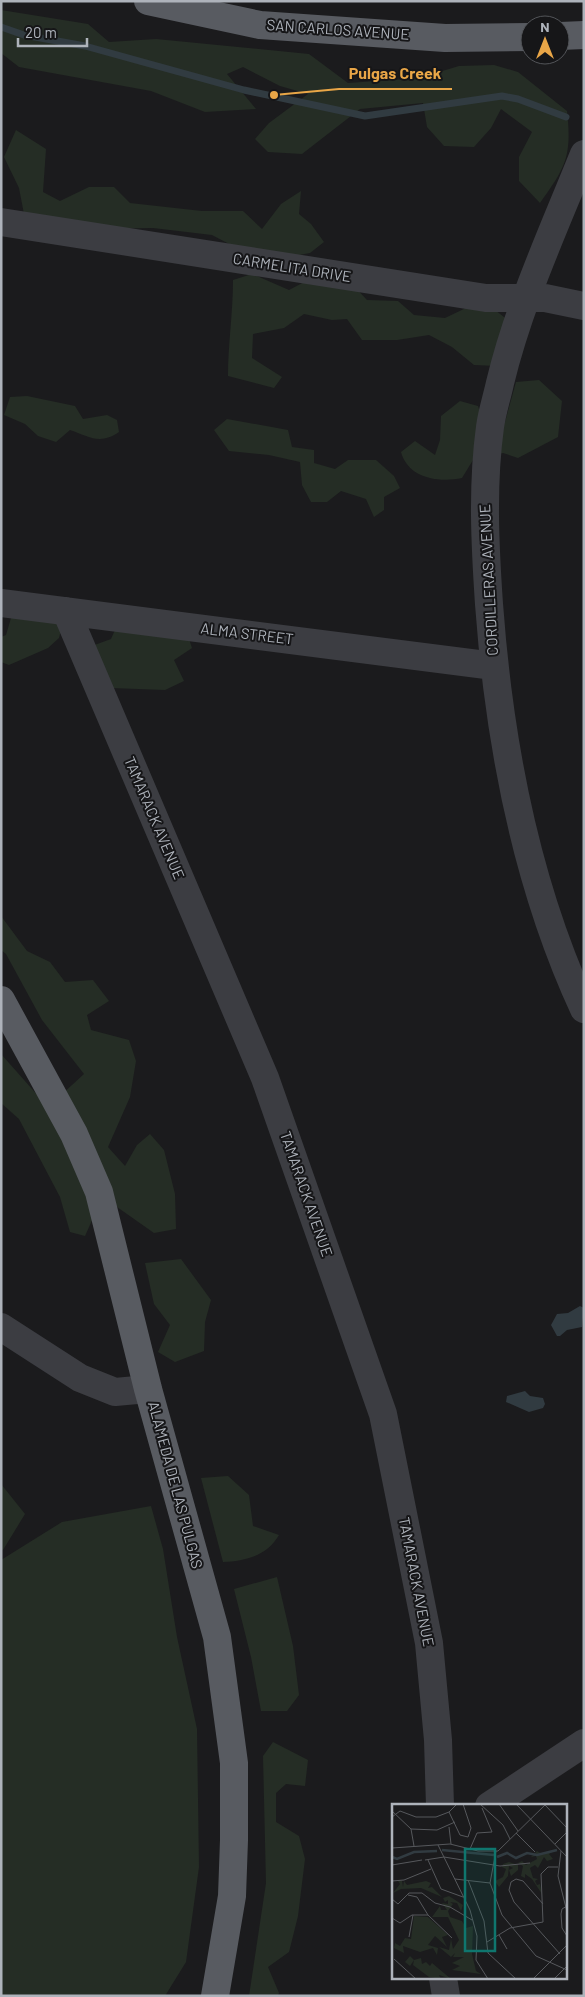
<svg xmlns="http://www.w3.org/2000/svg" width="585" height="1997" font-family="Barlow,sans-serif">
<rect width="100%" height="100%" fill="#1b1b1d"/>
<path fill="#252d25" d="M1 10 88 24 109 42 156 39 309 54 348 83 419 78 459 66 494 65 518 72 567 111C572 156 566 167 540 203L519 181V157L532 132 501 109 491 128 474 147 444 146 427 127 423 103 360 109 302 154 268 152 255 139 269 123 308 94 280 86 243 67 227 74 256 109 205 112 151 91 19 67 1 53Z
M16 130 46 149 43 192 60 201 89 187H114L130 203 202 211H243L262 229 281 204 301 191 299 214 311 224 324 242 310 253 283 258 233 246 212 235 153 228 93 229 24 214 19 188 4 157Z
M335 266 367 300 398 301 414 315 445 318 468 307 495 310 509 321 497 366 474 365 452 347 429 335 397 340H362L347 319 332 320 304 314 284 328 253 334 252 358 282 377 274 388 228 376C228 344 233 313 233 280L252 274 289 290Z
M539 380 562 401 558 437 518 458 503 453 473 460 462 478C438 483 408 478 401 452L415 441 435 455 440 440 441 416 460 401 478 406 484 424 505 422 516 382Z
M27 396 75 406 83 419 107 415 117 420 119 432C100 445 90 437 70 430L56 442 38 436 25 424 4 415 10 397Z
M227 419 288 430 292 447 314 450V463L335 469 348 460H376L394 476 400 488 384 497V510L374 517 366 499 341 491 327 502H311L302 485 300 462 269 455 229 451 214 430Z
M28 602 62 626 59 638 48 648 9 665 1 662V637L6 635 11 618Z
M119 621 189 639 192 648 174 660 184 681 165 690 111 688 89 647 111 639Z
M1 916 27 951 50 962 65 982 93 980 109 1001 87 1015 91 1030 129 1040 136 1061 130 1097 108 1147 125 1166 137 1145 150 1134 164 1150 175 1194 176 1229 154 1233 117 1207 93 1218 85 1236 70 1232 60 1197 19 1119 1 1103V1054L48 1107 84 1074 42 1020 6 954 1 950Z
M181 1259 211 1300 205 1322 204 1351 175 1362 158 1352 170 1325 154 1304 145 1263Z
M228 1476 249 1495 253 1526 279 1535C267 1556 245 1561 223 1562L201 1478Z
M1 1484 25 1514 3 1550 1 1549Z
M151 1506 163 1549 177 1637 197 1729 199 1867 186 1962 165 1996H1V1560L62 1522Z
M277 1577 293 1646 299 1695 287 1711H261L251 1657 234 1589Z
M273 1742 308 1760 305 1786 286 1784 276 1793V1822L299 1836 305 1859 298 1916 289 1952 268 1967 279 1993 278 1996H249L266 1883 263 1756Z"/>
<path fill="#313b41" d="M580 1306 584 1308 582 1327 567 1330 560 1336H557L551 1325 557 1314 568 1313Z
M525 1391 530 1396 543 1398 545 1404 543 1408 529 1412 506 1402 507 1396Z"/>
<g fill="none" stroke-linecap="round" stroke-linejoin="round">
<path stroke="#313b41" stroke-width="7" d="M1 27 24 35 85 46 244 90 365 116 502 96 518 99 566 117"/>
<path stroke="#3c3d42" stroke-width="28" d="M584 154C554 229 519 304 500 383 497 397 492 412 490 427 482 486 485 545 489 604 499 741 526 884 584 1009
M1 222 486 298H545L584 306
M1 603 494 666
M66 611 265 1078 383 1414 429 1643 438 1740 440 1806
M1 1327 80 1378 115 1392 148 1389
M489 1806 584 1743
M443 1978 446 1996"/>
<path stroke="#585b61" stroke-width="28" d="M148 1 260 25 445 38 530 37
M560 36 584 35
M1 1000 74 1134 99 1192 148 1389 217 1637 234 1763V1840L232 1896 215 1996"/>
</g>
<g text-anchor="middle" stroke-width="4" stroke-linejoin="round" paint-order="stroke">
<g font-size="15" fill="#aeb3bb" stroke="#161618">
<text transform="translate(338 30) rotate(4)" y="5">SAN CARLOS AVENUE</text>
<text transform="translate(292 268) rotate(9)" y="5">CARMELITA DRIVE</text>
<text transform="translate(489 580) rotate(-93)" y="5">CORDILLERAS AVENUE</text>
<text transform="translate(247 634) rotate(7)" y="5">ALMA STREET</text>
<text transform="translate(154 818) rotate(67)" y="5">TAMARACK AVENUE</text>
<text transform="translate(306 1194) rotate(71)" y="5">TAMARACK AVENUE</text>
<text transform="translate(175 1485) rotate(75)" y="5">ALAMEDA DE LAS PULGAS</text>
<text transform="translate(416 1582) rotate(79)" y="5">TAMARACK AVENUE</text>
</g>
</g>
<g transform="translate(392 1804)">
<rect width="175" height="175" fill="#1b1b1d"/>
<path d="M162 47 157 50 161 55 155 57 152 53 146 64 143 61 138 64 141 74 146 75 143 77 145 81 148 80 150 90 140 75 133 70V74L129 72 131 62 126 59 130 57 134 61 145 55 144 52 139 53 145 47 150 50ZM117 58 126 61V66L119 72 117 66 121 64 117 62 116 72 107 83 103 77 111 73 114 65 110 63 111 60ZM6 77H10L11 83 12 77 15 81 34 77 39 79 36 84 40 83 50 93 29 84 9 85 1 89 8 80ZM57 92 71 101 69 107 65 99 58 98 61 100 56 107 58 113 70 117 74 124 81 122 80 150 84 167 89 170 60 166 68 162 60 159 72 153H61L63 149 59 153 47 143 57 146 59 135 61 145 67 136 56 113H40L48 102 49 106H55L50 99 56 100V96L53 98 51 94ZM22 112 36 113 56 131 50 133 55 143 43 132 36 141 46 144 45 151 41 144 28 148 11 142 12 149 2 144 3 139 8 142 13 134 19 135ZM18 152 22 156 29 154 30 160 34 158 38 162 40 159 59 175 47 171 49 175 37 173 21 161 22 156 18 162 13 158Z" fill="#252d25"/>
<path fill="none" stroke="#313b41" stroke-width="2.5" d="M50 46 102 51M0 53 5 55 22 48 45 47M105 53 115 49 124 54 135 49 145 51 165 46"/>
<path fill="none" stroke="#56585c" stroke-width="1" d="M88 0 111 21 118 35M107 0 126 27M124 0 175 53M153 1 175 24M0 7 19 25 22 42M57 8 68 31 76 33 79 24 71 0M0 13 8 7 24 13H44L57 8 65 0M57 23 59 40M19 25 45 26 63 18M124 29 143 48M163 40 175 28M46 41 78 106 85 132 84 156 96 175M0 44 58 40 86 47H106L154 0M78 45 85 29 100 28 90 4M104 47 98 79 110 111 144 152 175 166M169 47 166 72 175 108M33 56 52 53 108 62 138 59M36 56 49 85 71 93M0 61 30 56M63 75 98 79M76 76 92 117 96 149 124 175M0 77 12 76 39 65M16 91 25 93 36 111 60 134M0 95 6 100 17 89H30L43 99 58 103 80 116M151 100 131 77 124 75 119 78 117 86 122 98 168 150M175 102 170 105 169 110 170 124 175 132M0 114 8 119 20 111H36M107 131 115 145M17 133 21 111M95 138 118 124 151 118 149 70 156 63H166M2 155 24 175M141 175 175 141M162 175 175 162"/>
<path fill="#0f766e" fill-opacity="0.15" stroke="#0f766e" stroke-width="2.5" d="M73 45H103V147H73Z"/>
<rect width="175" height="175" fill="none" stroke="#aeb3bb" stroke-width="2.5"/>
</g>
<path fill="none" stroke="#e9a647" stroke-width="2" d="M274 95L339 89H452"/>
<circle fill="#e9a647" stroke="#161618" stroke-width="2" cx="274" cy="95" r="5"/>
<g font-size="16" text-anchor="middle" font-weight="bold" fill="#e9a647" stroke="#161618" stroke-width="4" stroke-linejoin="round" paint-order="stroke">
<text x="395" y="79">Pulgas Creek</text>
</g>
<rect width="585" height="1997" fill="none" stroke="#aeb3bb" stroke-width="5"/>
<g transform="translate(545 40)"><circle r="24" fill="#161618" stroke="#535559"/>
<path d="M0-4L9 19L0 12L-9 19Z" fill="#e9a647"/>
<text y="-8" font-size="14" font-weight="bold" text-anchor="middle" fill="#aeb3bb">N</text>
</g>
<path d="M18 38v8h69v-8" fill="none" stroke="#aeb3bb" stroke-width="2.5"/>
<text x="25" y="38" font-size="15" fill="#aeb3bb" stroke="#161618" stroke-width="4" paint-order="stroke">20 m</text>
</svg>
